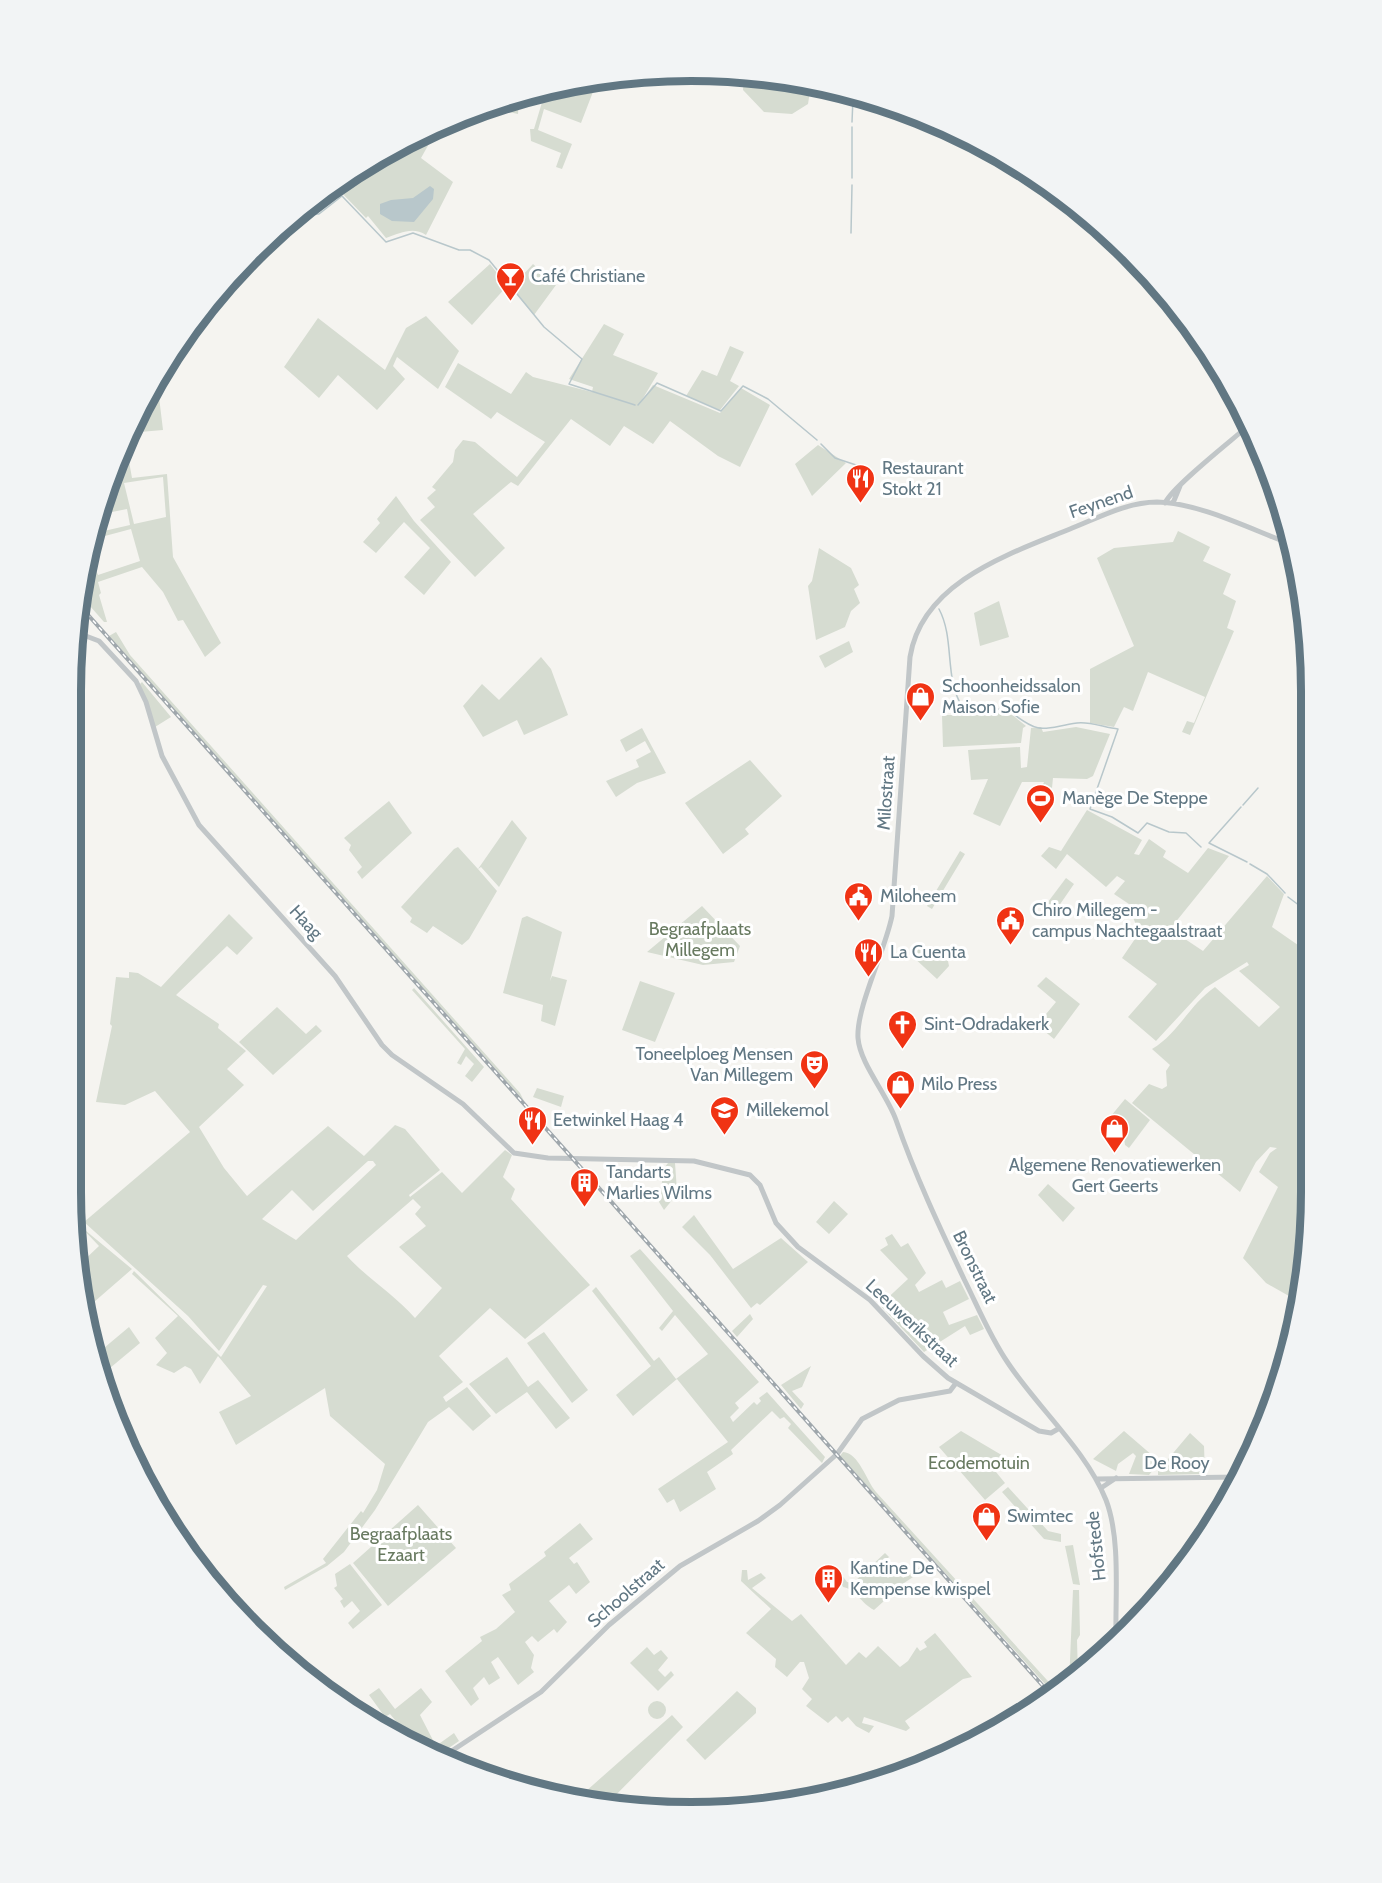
<svg xmlns="http://www.w3.org/2000/svg" width="1382" height="1883" font-family="Cabin,sans-serif">
<rect width="100%" height="100%" fill="#f5f4f0"/>
<path fill="#d6dcd1" fill-rule="evenodd" d="M744 75 772 76 811 85 808 104 792 114 764 112 743 90Z
M590 82 596 84 581 123 544 109 538 130 572 144 562 169 556 167 561 153 531 141 530 129H534L546 89Z
M519 96 518 114 490 108 491 107Z
M439 126 421 158 453 182 426 235C413 226 400 233 386 238L368 216 366 218 340 191 344 180 387 153 392 155C399 138 424 132 439 126Z
M490 264 507 286 472 325 448 302Z
M533 264 556 285 534 315 511 288Z
M217 292 223 295 212 313 205 308Z
M426 316 459 351 438 389 397 357 393 366 405 379 377 410 338 375 319 398 284 367 318 318 385 370 406 328Z
M604 324 624 334 613 355 658 373 639 405 653 385 720 413 741 388 770 405 740 467 718 456 670 421 653 444 624 426 610 446 571 419 518 486 511 482 473 514 505 548 475 577 420 520 435 507 427 498 436 490 432 487 453 462 455 450 463 440 475 442 517 477 545 442 497 412 491 419 445 387 458 363 511 394 526 372 533 377 592 392 593 387 569 379Z
M730 346 744 352 730 381 739 386 720 410 686 396 702 370 717 376Z
M157 380 163 430 128 433Z
M125 439 132 478 167 474 173 557 221 643 205 657 183 620 178 621 163 592 142 567 98 582 101 593 99 595 107 622H104L83 598 89 553 98 575 140 561 131 529 90 540 91 534 130 525 127 509 97 515ZM163 477 166 517 134 524 124 483Z
M818 445 846 463 812 496 795 464Z
M396 496 414 521 451 562 424 595 404 577 430 548 404 522 376 553 363 542 380 523 377 519Z
M1178 531 1210 547 1203 561 1231 574 1223 594 1236 601 1227 628 1234 631 1190 735 1182 732 1187 721 1194 723 1205 697 1148 672 1133 711 1124 707 1114 727 1090 723V669L1134 646 1097 558 1114 548 1173 542Z
M819 548 851 568 859 585 854 589 860 603 851 611 845 627 816 640 808 586 812 581Z
M999 601 1009 637 980 646 974 613Z
M116 632 130 655 520 1093 524 1101 109 636Z
M849 641 853 652 825 668 819 656Z
M541 657 551 669 568 715 524 735 517 720 483 737 463 706 482 684 499 700Z
M142 682 171 717 155 727 140 684Z
M958 705 984 706 986 713H1010L1026 726 1023 728 1021 743 943 747 942 715H958Z
M1041 727 1043 732 1076 727 1110 734 1093 776 1087 779 1053 778 1052 788 1045 784 1038 797 1044 782H1022L1000 826 973 814 988 779 971 780 968 750 1020 747 1021 768 1027 767 1031 728Z
M642 728 666 773 637 783 616 797 606 781 639 767 636 760 651 752 645 741 626 752 620 740Z
M750 760 782 796 745 829 749 834 723 854 685 803Z
M389 801 412 833 362 879 357 872 362 867 349 850 351 845 344 838Z
M1087 810 1142 840 1134 854 1139 855 1149 839 1166 851 1163 857 1188 873 1208 848 1229 856 1170 929 1203 951 1267 876 1284 894 1272 927 1308 952 1310 1233 1300 1294 1296 1300 1266 1283 1243 1258 1278 1187 1259 1172 1270 1153 1277 1148 1270 1147 1256 1162 1240 1192 1132 1103 1149 1084 1162 1089 1167 1086 1166 1071 1170 1065 1152 1049C1178 1034 1188 1006 1215 987L1259 1027 1280 1007 1239 971 1249 965 1247 962 1205 988 1156 1041 1128 1017 1157 984 1122 958 1139 933 1133 917 1132 906 1114 894 1125 881 1117 876 1106 887 1067 854 1056 869 1041 856 1049 847 1061 851Z
M512 820 527 838 499 887 481 867 478 869 497 891 469 939 462 945 433 926 427 933 410 922 412 918 401 907 454 849 458 847 478 869Z
M960 851 965 854 932 909 927 906Z
M1066 878 1074 884 1054 913 1045 906Z
M702 906 740 946 734 962 703 965 647 952Z
M229 914 253 938 237 955 227 946 176 995 219 1024 218 1028 246 1051 227 1069 244 1085 199 1127 224 1168 247 1196 328 1126 364 1156 395 1125 405 1129 440 1170 409 1195 410 1197 442 1172 462 1193 505 1150 512 1155 503 1177 515 1189 511 1199 590 1285 525 1339 490 1308 439 1356 463 1382 443 1397 446 1402 467 1387 491 1416 473 1431 449 1407 428 1422 375 1510 344 1552 327 1566 285 1590 284 1587 326 1563 323 1559 361 1511 363 1513 377 1490 385 1464 330 1416 325 1388 236 1445 219 1412 251 1396 218 1356 200 1384 191 1369 185 1366 174 1373 156 1365 167 1353 155 1338 178 1316 132 1274 134 1271 221 1357 267 1286 263 1285 219 1351 188 1316 84 1222 190 1132 155 1091 125 1105 96 1102 112 1026 110 1024 116 977 129 978V972L138 973 161 987ZM368 1161H373L376 1165 296 1240 262 1219 292 1190 313 1211ZM413 1199 421 1207 415 1214 426 1226 399 1247 442 1288 415 1318C395 1295 368 1279 347 1256Z
M527 916 562 932 550 981 552 976 567 980 555 1026 541 1021 543 1005 503 993 522 918Z
M917 944 948 961 949 966 937 979 911 955Z
M1046 977 1080 1004 1054 1039 1037 1025 1056 1002 1037 986Z
M640 981 675 993 655 1042 622 1030Z
M414 988 484 1067 472 1082 465 1076 474 1064 466 1056 461 1065 457 1063 465 1049 412 990Z
M277 1007 306 1034 316 1025 322 1031 273 1075 239 1042Z
M537 1088 564 1096 561 1107 533 1097Z
M1125 1099 1150 1120 1129 1148 1125 1145 1124 1138 1119 1136 1115 1139 1101 1128Z
M668 1163H675L677 1191 681 1200 673 1199 664 1210 659 1202 664 1168Z
M1048 1184 1075 1208 1063 1222 1038 1195Z
M834 1201 848 1214 829 1234 816 1222Z
M694 1215 733 1269 781 1238 808 1262 760 1305 757 1303 751 1308 710 1255 682 1227Z
M74 1221 132 1269 86 1309 85 1303 90 1298 84 1293 80 1264 99 1246 78 1224 75 1227Z
M892 1234 901 1247 908 1243 926 1273 915 1285 919 1292 942 1280 946 1288 960 1281 969 1299 943 1312 949 1325 977 1315 984 1329 970 1335 965 1326 924 1352 880 1305 908 1279 880 1250 888 1245 885 1238Z
M640 1249 759 1382 735 1403 739 1408 730 1417 733 1422 754 1402 757 1405 761 1401 759 1398 767 1392 825 1457 822 1463 788 1428 791 1424 784 1417 780 1419 772 1411 731 1450 733 1454 707 1472 716 1489 680 1512 674 1499 667 1503 658 1489 728 1442 677 1379 633 1416 616 1395 651 1366 592 1291 596 1287 654 1361 659 1357 676 1379 708 1354 675 1315 662 1331 659 1328 673 1311 630 1256Z
M750 1314 753 1319 737 1337 732 1331Z
M129 1327 140 1343 110 1368 98 1353Z
M544 1332 588 1390 572 1403 527 1343Z
M507 1357 528 1387 538 1380 570 1418 556 1429 527 1392 496 1414 469 1384Z
M811 1366 802 1387 792 1391 804 1404 801 1409 781 1385Z
M961 1431 1010 1460 996 1472 1005 1483 985 1500 939 1447Z
M1124 1431 1160 1462 1149 1475 1129 1474 1136 1456 1133 1453 1118 1464 1116 1471 1093 1459Z
M1190 1433 1204 1446 1205 1474 1158 1475V1471Z
M843 1452C859 1453 866 1480 876 1492L1057 1691 1053 1693 840 1456Z
M1008 1487 1048 1531 1061 1534V1542L1044 1539 1002 1492Z
M418 1505 456 1548 388 1606 353 1563Z
M580 1523 593 1539 569 1558 574 1564 577 1562 590 1582 576 1594 569 1585 549 1601 567 1622 557 1633 554 1629 538 1642 532 1636 525 1642 534 1655 531 1668 534 1672 518 1685 498 1657 491 1662 500 1678 489 1685 484 1677 473 1688 479 1699 471 1706 445 1671 482 1641 480 1637 496 1629 515 1612 502 1595 511 1590 509 1584 546 1556 544 1552Z
M1073 1545 1080 1585 1073 1584 1065 1546Z
M885 1553 889 1557 878 1568 888 1578 897 1570 903 1578 922 1566 925 1569 904 1583 874 1610C862 1604 855 1589 843 1587L838 1576 841 1574 847 1582 853 1583Z
M350 1564 382 1605 353 1629 348 1623 360 1611 352 1601 344 1608 340 1601 343 1599 334 1588 337 1586 335 1574Z
M742 1570H747L748 1580 761 1573 766 1578 752 1588 792 1621 801 1614 846 1665 859 1652 866 1658 878 1646 900 1667 908 1661 917 1647 920 1651 927 1647 924 1642 935 1633 972 1677 963 1679 905 1721 910 1728 906 1731 864 1717 862 1723 874 1726 869 1733 856 1726 848 1717 842 1722 836 1716 828 1723 806 1706 812 1699 802 1689 809 1678 804 1662H800L787 1677 775 1667 776 1659 746 1633 771 1609 741 1581Z
M1174 1578 1158 1601 1120 1637 1119 1631Z
M1073 1590H1079L1080 1635 1077 1640 1078 1676 1069 1684Z
M647 1647 654 1655 661 1650 668 1658 658 1670 665 1677 671 1671 674 1675 658 1691 630 1663Z
M379 1688 395 1709 421 1688 432 1702 420 1715 436 1746 454 1733 459 1741 437 1756 419 1749 390 1714 385 1717 369 1695Z
M737 1691 756 1708V1713L705 1760 686 1740Z
M648 1710a9 9 0 1 1 18 0a9 9 0 1 1-18 0Z
M672 1715 683 1727 605 1806 576 1800Z"/>
<path fill="#b8c7cb" d="M430 186 434 189 433 199 414 222 392 221 380 214V204L391 200 413 198Z"/>
<g fill="none" stroke-linecap="round" stroke-linejoin="round">
<path stroke="#b8c7cb" stroke-width="1.5" d="M852 94V95
M861 97V98
M852 122 853 98
M852 178V127
M296 214H319L342 196 386 242 413 233 459 250H470L489 260 507 282
M851 233 852 185
M513 289 544 327 582 359 569 384 635 405
M638 405 657 383 721 411 743 386 768 399 817 440
M821 444 835 458 862 467
M939 609C955 639 944 678 962 706L1009 710
M1012 713C1042 736 1043 728 1077 723 1089 721 1106 728 1118 729L1090 809 1112 817 1138 833 1147 823 1169 832 1186 833 1201 847
M1243 805 1258 788
M1241 807 1209 843 1247 862
M1250 864 1267 874 1285 893
M1288 897 1308 912"/>
<path stroke="#c1c6c8" stroke-width="5" d="M1165 503C1172 487 1231 441 1248 426
M1173 503 1180 486
M78 633 99 641 136 681 146 702 162 756 199 825 335 976 382 1045 392 1055 463 1104 514 1153 548 1158 694 1161 750 1175 760 1185 776 1223 798 1247 870 1300 923 1356 948 1378 1039 1431 1051 1433 1058 1429
M1096 1479 1239 1477
M1101 1488 1116 1478
M1116 1640C1115 1597 1121 1539 1106 1500 1086 1450 1038 1408 1008 1363 990 1337 978 1307 964 1279 939 1226 915 1175 896 1120 887 1094 860 1064 858 1038 856 1008 885 951 892 916L910 657C922 582 1009 554 1070 529 1098 518 1127 502 1157 502 1199 503 1248 528 1288 543
M441 1758 541 1692 609 1625 680 1566 758 1521 780 1505 837 1454 862 1419 899 1400 950 1391 956 1383"/>
<defs>
<path id="rail" d="M81 607 1051 1695"/>
</defs>
<use href="#rail" stroke="#9fa7ac" stroke-width="4"/>
<use href="#rail" stroke="#fff" stroke-width="1.5" stroke-dasharray="4.5" stroke-linecap="butt"/>
</g>
<defs>
<symbol id="bar-pin" viewBox="-11 -11 22 30"><path d="M0 17L-7.5 6A9.5 9.5 0 1 1 7.5 6Z" fill="#f03314" stroke="#fff"/><path d="M-6-5H6L.8 .8V4.5H3.5V6h-7V4.5H-.8V.8Z" fill="#fff"/></symbol>
<symbol id="restaurant-pin" viewBox="-11 -11 22 30"><path d="M0 17L-7.5 6A9.5 9.5 0 1 1 7.5 6Z" fill="#f03314" stroke="#fff"/><path d="M-5-6h1v4h1v-4h1v4h1v-4h1v5L-1.5 .5V6h-2V.5L-5-1ZM5-6V6H3V1.5H1.5Q1.5-4 5-6Z" fill="#fff"/></symbol>
<symbol id="shop-pin" viewBox="-11 -11 22 30"><path d="M0 17L-7.5 6A9.5 9.5 0 1 1 7.5 6Z" fill="#f03314" stroke="#fff"/><path d="M-5-2.5h2.3a2.7 3.5 0 0 1 5.4 0H5L5.5 6h-11ZM-1.5-2.5h3a1.5 2.3 0 0 0-3 0Z" fill="#fff"/></symbol>
<symbol id="stadium-pin" viewBox="-11 -11 22 30"><path d="M0 17L-7.5 6A9.5 9.5 0 1 1 7.5 6Z" fill="#f03314" stroke="#fff"/><path d="M0-5a6.5 5 0 1 0 0 10a6.5 5 0 1 0 0-10ZM-3.5-1.8h7v3.6h-7Z" fill="#fff"/></symbol>
<symbol id="civic-pin" viewBox="-11 -11 22 30"><path d="M0 17L-7.5 6A9.5 9.5 0 1 1 7.5 6Z" fill="#f03314" stroke="#fff"/><path d="M-.6-6.5H3V-4.5H.6V-3L4-1V1h2V6H-6V1h2V-1L-.6-3ZM-1.2 2.5V6h2.4V2.5Z" fill="#fff"/></symbol>
<symbol id="church-pin" viewBox="-11 -11 22 30"><path d="M0 17L-7.5 6A9.5 9.5 0 1 1 7.5 6Z" fill="#f03314" stroke="#fff"/><path d="M-1.2-6h2.4v3.5h3.3v2.4h-3.3V6h-2.4V-.1h-3.3v-2.4h3.3Z" fill="#fff"/></symbol>
<symbol id="theatre-pin" viewBox="-11 -11 22 30"><path d="M0 17L-7.5 6A9.5 9.5 0 1 1 7.5 6Z" fill="#f03314" stroke="#fff"/><path d="M-5-5.5Q0-4 5-5.5V0Q5 5 0 6Q-5 5-5 0ZM-3.3-2.5H-1v1.5H-3.3ZM1-2.5H3.3v1.5H1ZM-2.8 1Q0 5.5 2.8 1Z" fill="#fff"/></symbol>
<symbol id="school-pin" viewBox="-11 -11 22 30"><path d="M0 17L-7.5 6A9.5 9.5 0 1 1 7.5 6Z" fill="#f03314" stroke="#fff"/><path d="M0-5L7-2L0 1L-7-2ZM-4 1L0 2.5L4 1V4Q0 6-4 4Z" fill="#fff"/></symbol>
<symbol id="building-pin" viewBox="-11 -11 22 30"><path d="M0 17L-7.5 6A9.5 9.5 0 1 1 7.5 6Z" fill="#f03314" stroke="#fff"/><path d="M-4-6H4V6H1V3H-1V6H-4ZM-2.5-4.3h1.7v1.8h-1.7ZM.8-4.3h1.7v1.8H.8ZM-2.5-1h1.7V.8h-1.7ZM.8-1h1.7V.8H.8Z" fill="#fff"/></symbol>
</defs>
<g fill-rule="evenodd">
<use href="#bar-pin" x="494" y="260" width="33" height="45"/>
<use href="#restaurant-pin" x="844" y="462" width="33" height="45"/>
<use href="#shop-pin" x="904" y="680" width="33" height="45"/>
<use href="#stadium-pin" x="1024" y="782" width="33" height="45"/>
<use href="#civic-pin" x="842" y="880" width="33" height="45"/>
<use href="#civic-pin" x="994" y="904" width="33" height="45"/>
<use href="#restaurant-pin" x="852" y="936" width="33" height="45"/>
<use href="#church-pin" x="886" y="1008" width="33" height="45"/>
<use href="#theatre-pin" x="798" y="1048" width="33" height="45"/>
<use href="#shop-pin" x="884" y="1068" width="33" height="45"/>
<use href="#school-pin" x="708" y="1094" width="33" height="45"/>
<use href="#restaurant-pin" x="516" y="1104" width="33" height="45"/>
<use href="#shop-pin" x="1098" y="1112" width="33" height="45"/>
<use href="#building-pin" x="568" y="1166" width="33" height="45"/>
<use href="#shop-pin" x="970" y="1500" width="33" height="45"/>
<use href="#building-pin" x="812" y="1562" width="33" height="45"/>
</g>
<g text-anchor="middle" stroke-width="6" stroke-linejoin="round" paint-order="stroke">
<g font-size="18" fill="#617783" stroke="#fff" text-anchor="start">
<text x="531" y="282">Café Christiane</text>
<text x="882" y="474">Restaurant<tspan x="882" dy="21">Stokt 21</tspan></text>
<text x="942" y="692">Schoonheidssalon<tspan x="942" dy="21">Maison Sofie</tspan></text>
<text x="1062" y="804">Manège De Steppe</text>
<text x="880" y="902">Miloheem</text>
<text x="1032" y="916">Chiro Millegem -<tspan x="1032" dy="21">campus Nachtegaalstraat</tspan></text>
<text x="890" y="958">La Cuenta</text>
<text x="924" y="1030">Sint-Odradakerk</text>
<text x="793" y="1060" text-anchor="end">Toneelploeg Mensen<tspan x="793" dy="21">Van Millegem</tspan></text>
<text x="921" y="1090">Milo Press</text>
<text x="746" y="1116">Millekemol</text>
<text x="553" y="1126">Eetwinkel Haag 4</text>
<text x="1115" y="1171" text-anchor="middle">Algemene Renovatiewerken<tspan x="1115" dy="21">Gert Geerts</tspan></text>
<text x="606" y="1178">Tandarts<tspan x="606" dy="21">Marlies Wilms</tspan></text>
<text x="1007" y="1522">Swimtec</text>
<text x="850" y="1574">Kantine De<tspan x="850" dy="21">Kempense kwispel</tspan></text>
</g>
<g font-size="18" fill="#617783" stroke="#fff">
<text transform="translate(1101 502) rotate(-19)" y="6">Feynend</text>
<text transform="translate(886 793) rotate(-86)" y="6">Milostraat</text>
<text transform="translate(306 922) rotate(47)" y="6">Haag</text>
<text transform="translate(975 1267) rotate(64)" y="6">Bronstraat</text>
<text transform="translate(912 1323) rotate(43)" y="6">Leeuwerikstraat</text>
<text x="1177" y="1469">De Rooy</text>
<text transform="translate(1096 1546) rotate(-96)" y="6">Hofstede</text>
<text transform="translate(626 1593) rotate(-41)" y="6">Schoolstraat</text>
</g>
<g font-size="18" fill="#687a60" stroke="#fff">
<text x="700" y="935">Begraafplaats<tspan x="700" dy="21">Millegem</tspan></text>
<text x="979" y="1469">Ecodemotuin</text>
<text x="401" y="1540">Begraafplaats<tspan x="401" dy="21">Ezaart</tspan></text>
</g>
</g>
<path d="M0 0H1382V1883H0ZM691 81H691A610 610 0 0 1 1301 691V1192A610 610 0 0 1 691 1802H691A610 610 0 0 1 81 1192V691A610 610 0 0 1 691 81Z" fill="#f2f4f5" fill-rule="evenodd"/>
<path fill="none" stroke="#617783" stroke-width="8" d="M691 81H691A610 610 0 0 1 1301 691V1192A610 610 0 0 1 691 1802H691A610 610 0 0 1 81 1192V691A610 610 0 0 1 691 81Z"/>
</svg>
